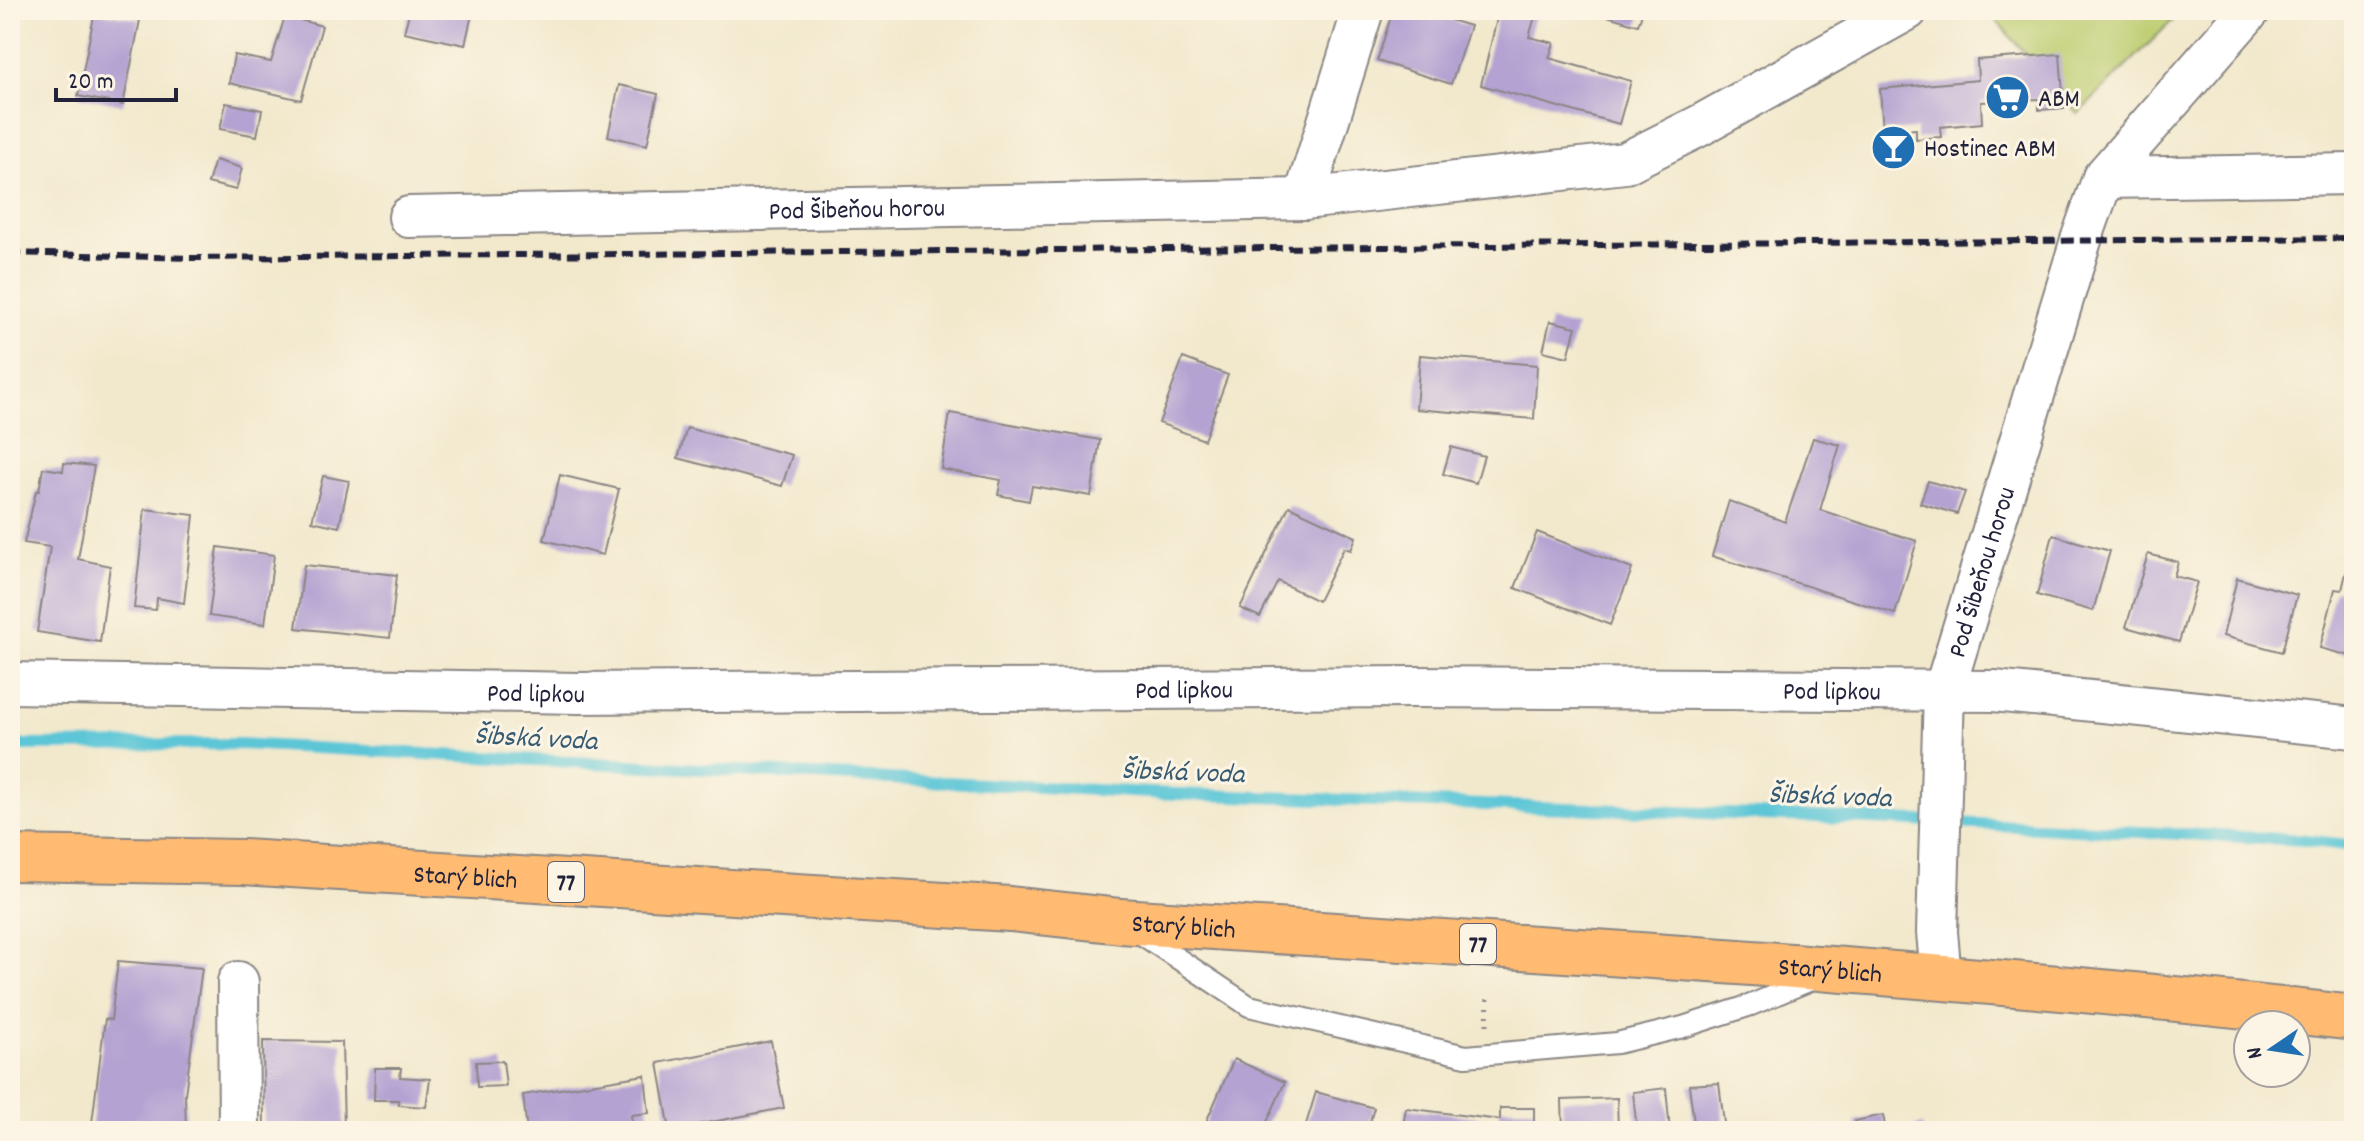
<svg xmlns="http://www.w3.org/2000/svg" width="2364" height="1141" font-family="Dekko,sans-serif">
<rect width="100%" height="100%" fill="#fcf5e5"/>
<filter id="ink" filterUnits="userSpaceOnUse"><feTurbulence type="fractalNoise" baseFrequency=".0125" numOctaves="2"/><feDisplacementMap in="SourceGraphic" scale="16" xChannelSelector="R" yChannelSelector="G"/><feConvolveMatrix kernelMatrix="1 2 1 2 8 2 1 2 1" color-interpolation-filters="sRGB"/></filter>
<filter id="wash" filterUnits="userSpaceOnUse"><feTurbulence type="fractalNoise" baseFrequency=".006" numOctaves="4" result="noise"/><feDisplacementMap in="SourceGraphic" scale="32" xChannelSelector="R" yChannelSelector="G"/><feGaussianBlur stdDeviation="1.8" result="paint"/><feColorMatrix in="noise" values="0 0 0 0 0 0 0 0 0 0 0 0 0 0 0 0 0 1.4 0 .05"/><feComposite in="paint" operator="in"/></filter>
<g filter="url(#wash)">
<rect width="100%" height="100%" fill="#f2e9cd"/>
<path fill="#bccc6e" stroke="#6f7754" stroke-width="2" d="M1987 10H2183L2078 114Z"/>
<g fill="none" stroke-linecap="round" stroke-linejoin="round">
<path stroke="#5cc6d7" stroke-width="12" d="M10 745 240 744 1150 793 1873 819 2306 840 2354 846"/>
</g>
<g id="blocks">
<path fill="#b3a2d2" d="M410 10H473L465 45 404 32Z
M1393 10H1417L1470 26 1451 84 1377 61Z
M1499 10H1537L1529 37 1554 43 1549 58 1631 81 1619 124 1481 85Z
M1587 10H1643L1638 25Z
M95 11 140 20 123 105 78 96Z
M285 16 322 26 301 100 229 83 234 55 271 62Z
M2060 54 2064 108 2039 110V99L1981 102 1982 123 1940 127 1941 137 1916 139V129L1883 131 1880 89 1978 80 1977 60Z
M619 85 658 94 647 145 608 136Z
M226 103 262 110 257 136 220 129Z
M215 160 242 168 236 190 208 183Z
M1550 321 1576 327 1568 357 1543 351Z
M1420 355 1537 365 1534 419 1416 409Z
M1183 358 1228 375 1204 440 1159 423Z
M950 413 1100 440 1091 496 1032 486 1029 501 998 495 1001 480 941 469Z
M687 428 792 455 782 486 678 458Z
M1813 438 1840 445 1820 510 1917 541 1895 614 1712 556 1729 501 1785 522Z
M1451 447 1484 456 1476 483 1443 474Z
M64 463 94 466 78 559 110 566 100 642 37 632 50 547 24 543 36 491H39L43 468 63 471Z
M560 475 619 489 603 555 544 540Z
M323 476 349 481 339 527 312 521Z
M1928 481 1965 492 1957 514 1920 503Z
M1289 506 1356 537 1351 550 1344 548 1318 601 1278 581 1260 617 1240 608Z
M145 509 194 515 184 603 157 598 156 610 134 608Z
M1537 532 1632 569 1610 625 1515 588Z
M2053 535 2110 551 2093 611 2037 595Z
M218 547 274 555 265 624 209 616Z
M2148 554 2178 562 2174 576 2197 582 2179 642 2126 627Z
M304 565 397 575 390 638 296 628Z
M2346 573 2354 575V657L2320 648 2335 589 2342 590Z
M2237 578 2297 595 2282 652 2223 636Z
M118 961 202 968 185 1094 186 1131H91L105 1019 111 1020Z
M263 1041 342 1042 344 1131H264Z
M771 1041 784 1108 670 1130 658 1063Z
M1234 1059 1285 1082 1263 1131H1202Z
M503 1061 506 1086 477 1087 476 1062Z
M375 1068H401L400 1077 430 1079 426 1107 399 1105 398 1100H374Z
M645 1075 649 1113 631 1115 633 1131H527L523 1095Z
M1719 1083 1725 1131H1695L1689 1085Z
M1666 1088 1670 1131H1637L1633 1092Z
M1316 1092 1374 1108 1367 1131H1304Z
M1617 1098 1618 1131H1563L1562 1100Z
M1406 1108 1500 1120V1108H1534V1131H1402Z
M1883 1115 1886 1131H1857L1855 1121Z
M1922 1125 1923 1131H1901V1130Z"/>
</g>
</g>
<g filter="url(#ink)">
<use href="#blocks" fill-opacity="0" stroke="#8a8684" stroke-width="2"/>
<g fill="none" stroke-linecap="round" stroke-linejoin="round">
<defs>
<path id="service" d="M1138 932 1249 1006 1466 1056 1617 1043 1683 1027 1751 1005 1818 977"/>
<g id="minor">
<path d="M2103 178 2354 174"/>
<path d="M1304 199 1363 10"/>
<path id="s1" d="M409 217 1304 199 1625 163 1699 126 1907 10"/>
<path id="s2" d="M10 683 578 693 1412 687 1994 691 2354 728"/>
<path id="s3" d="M1941 978 1937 932 1944 691 2081 240 2103 178 2250 10"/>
<path d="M238 982 239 1131"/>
</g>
<g id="primary">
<path id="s4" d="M10 858 243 862 1010 909 1121 921C1532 948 1945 971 2354 1018"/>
</g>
</defs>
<use href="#service" stroke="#8a8684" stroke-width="24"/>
<use href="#minor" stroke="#8a8684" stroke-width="44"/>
<use href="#primary" stroke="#8a8684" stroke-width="48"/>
<path stroke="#8a8684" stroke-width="5" stroke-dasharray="2 6" stroke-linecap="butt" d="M1487 1025 1488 994"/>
<use href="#service" stroke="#fff" stroke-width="20"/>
<use href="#minor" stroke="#fff" stroke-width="40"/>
<use href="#primary" stroke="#ffbb71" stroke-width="44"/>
<path stroke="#22223b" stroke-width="6" stroke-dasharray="12 6" stroke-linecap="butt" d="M10 253 192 258 2354 238"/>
</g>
</g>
<defs>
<symbol id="supermarket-disc" viewBox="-11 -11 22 22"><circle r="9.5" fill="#1f6fb2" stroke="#fcf5e5"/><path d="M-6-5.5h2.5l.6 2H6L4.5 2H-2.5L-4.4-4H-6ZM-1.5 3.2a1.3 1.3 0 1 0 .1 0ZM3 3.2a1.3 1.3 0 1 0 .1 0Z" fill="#fff"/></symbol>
<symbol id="bar-disc" viewBox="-11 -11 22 22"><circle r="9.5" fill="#1f6fb2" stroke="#fcf5e5"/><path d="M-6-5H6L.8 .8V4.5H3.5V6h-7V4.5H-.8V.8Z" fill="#fff"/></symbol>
</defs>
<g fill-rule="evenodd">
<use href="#supermarket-disc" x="1982" y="72" width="51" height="51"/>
<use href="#bar-disc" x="1868" y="122" width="51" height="51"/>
</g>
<g text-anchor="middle" stroke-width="6" stroke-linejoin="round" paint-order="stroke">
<g fill="#fcf5e5" stroke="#63616e" stroke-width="2">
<rect x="548" y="862" width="36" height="40" rx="6"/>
<rect x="1460" y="924" width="36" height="40" rx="6"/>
</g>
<g font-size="24" font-weight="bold" fill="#22223b">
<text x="566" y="890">77</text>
<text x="1478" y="952">77</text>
</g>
<g font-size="26" fill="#22223b" stroke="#fcf5e5" text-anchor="start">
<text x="2038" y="106">ABM</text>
<text x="1924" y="156">Hostinec ABM</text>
</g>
<g font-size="26" fill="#22223b" stroke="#fcf5e5">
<text dy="9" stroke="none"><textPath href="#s1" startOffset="448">Pod Šibeňou horou</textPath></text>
<text dy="9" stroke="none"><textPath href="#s3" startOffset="412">Pod Šibeňou horou</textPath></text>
<text dy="9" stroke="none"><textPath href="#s2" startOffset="1174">Pod lipkou</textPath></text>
<text dy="9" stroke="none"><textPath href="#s2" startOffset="1822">Pod lipkou</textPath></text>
<text dy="9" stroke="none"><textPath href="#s2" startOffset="526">Pod lipkou</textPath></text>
<text dy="9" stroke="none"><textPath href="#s4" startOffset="456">Starý blich</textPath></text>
<text dy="9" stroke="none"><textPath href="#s4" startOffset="1176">Starý blich</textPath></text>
<text dy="9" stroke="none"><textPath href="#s4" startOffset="1824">Starý blich</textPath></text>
</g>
<g font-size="28" font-style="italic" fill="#365b72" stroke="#fcf5e5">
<text transform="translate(536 736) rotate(3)" y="10">Šibská voda</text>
<text transform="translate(1183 770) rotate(2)" y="10">Šibská voda</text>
<text transform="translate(1830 794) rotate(2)" y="10">Šibská voda</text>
</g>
</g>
<rect width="2364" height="1141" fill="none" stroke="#fcf5e5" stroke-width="40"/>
<g transform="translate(2272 1049) rotate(257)"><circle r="38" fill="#fcf5e5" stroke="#a5a1a1" stroke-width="2"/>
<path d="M0-6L14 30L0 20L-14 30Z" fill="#1f6fb2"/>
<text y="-12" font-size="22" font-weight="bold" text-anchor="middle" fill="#22223b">N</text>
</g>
<path d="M56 88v12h120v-12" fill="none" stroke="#22223b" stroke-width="4"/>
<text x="68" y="88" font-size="24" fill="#22223b" stroke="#fcf5e5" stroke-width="6" paint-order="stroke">20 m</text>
</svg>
